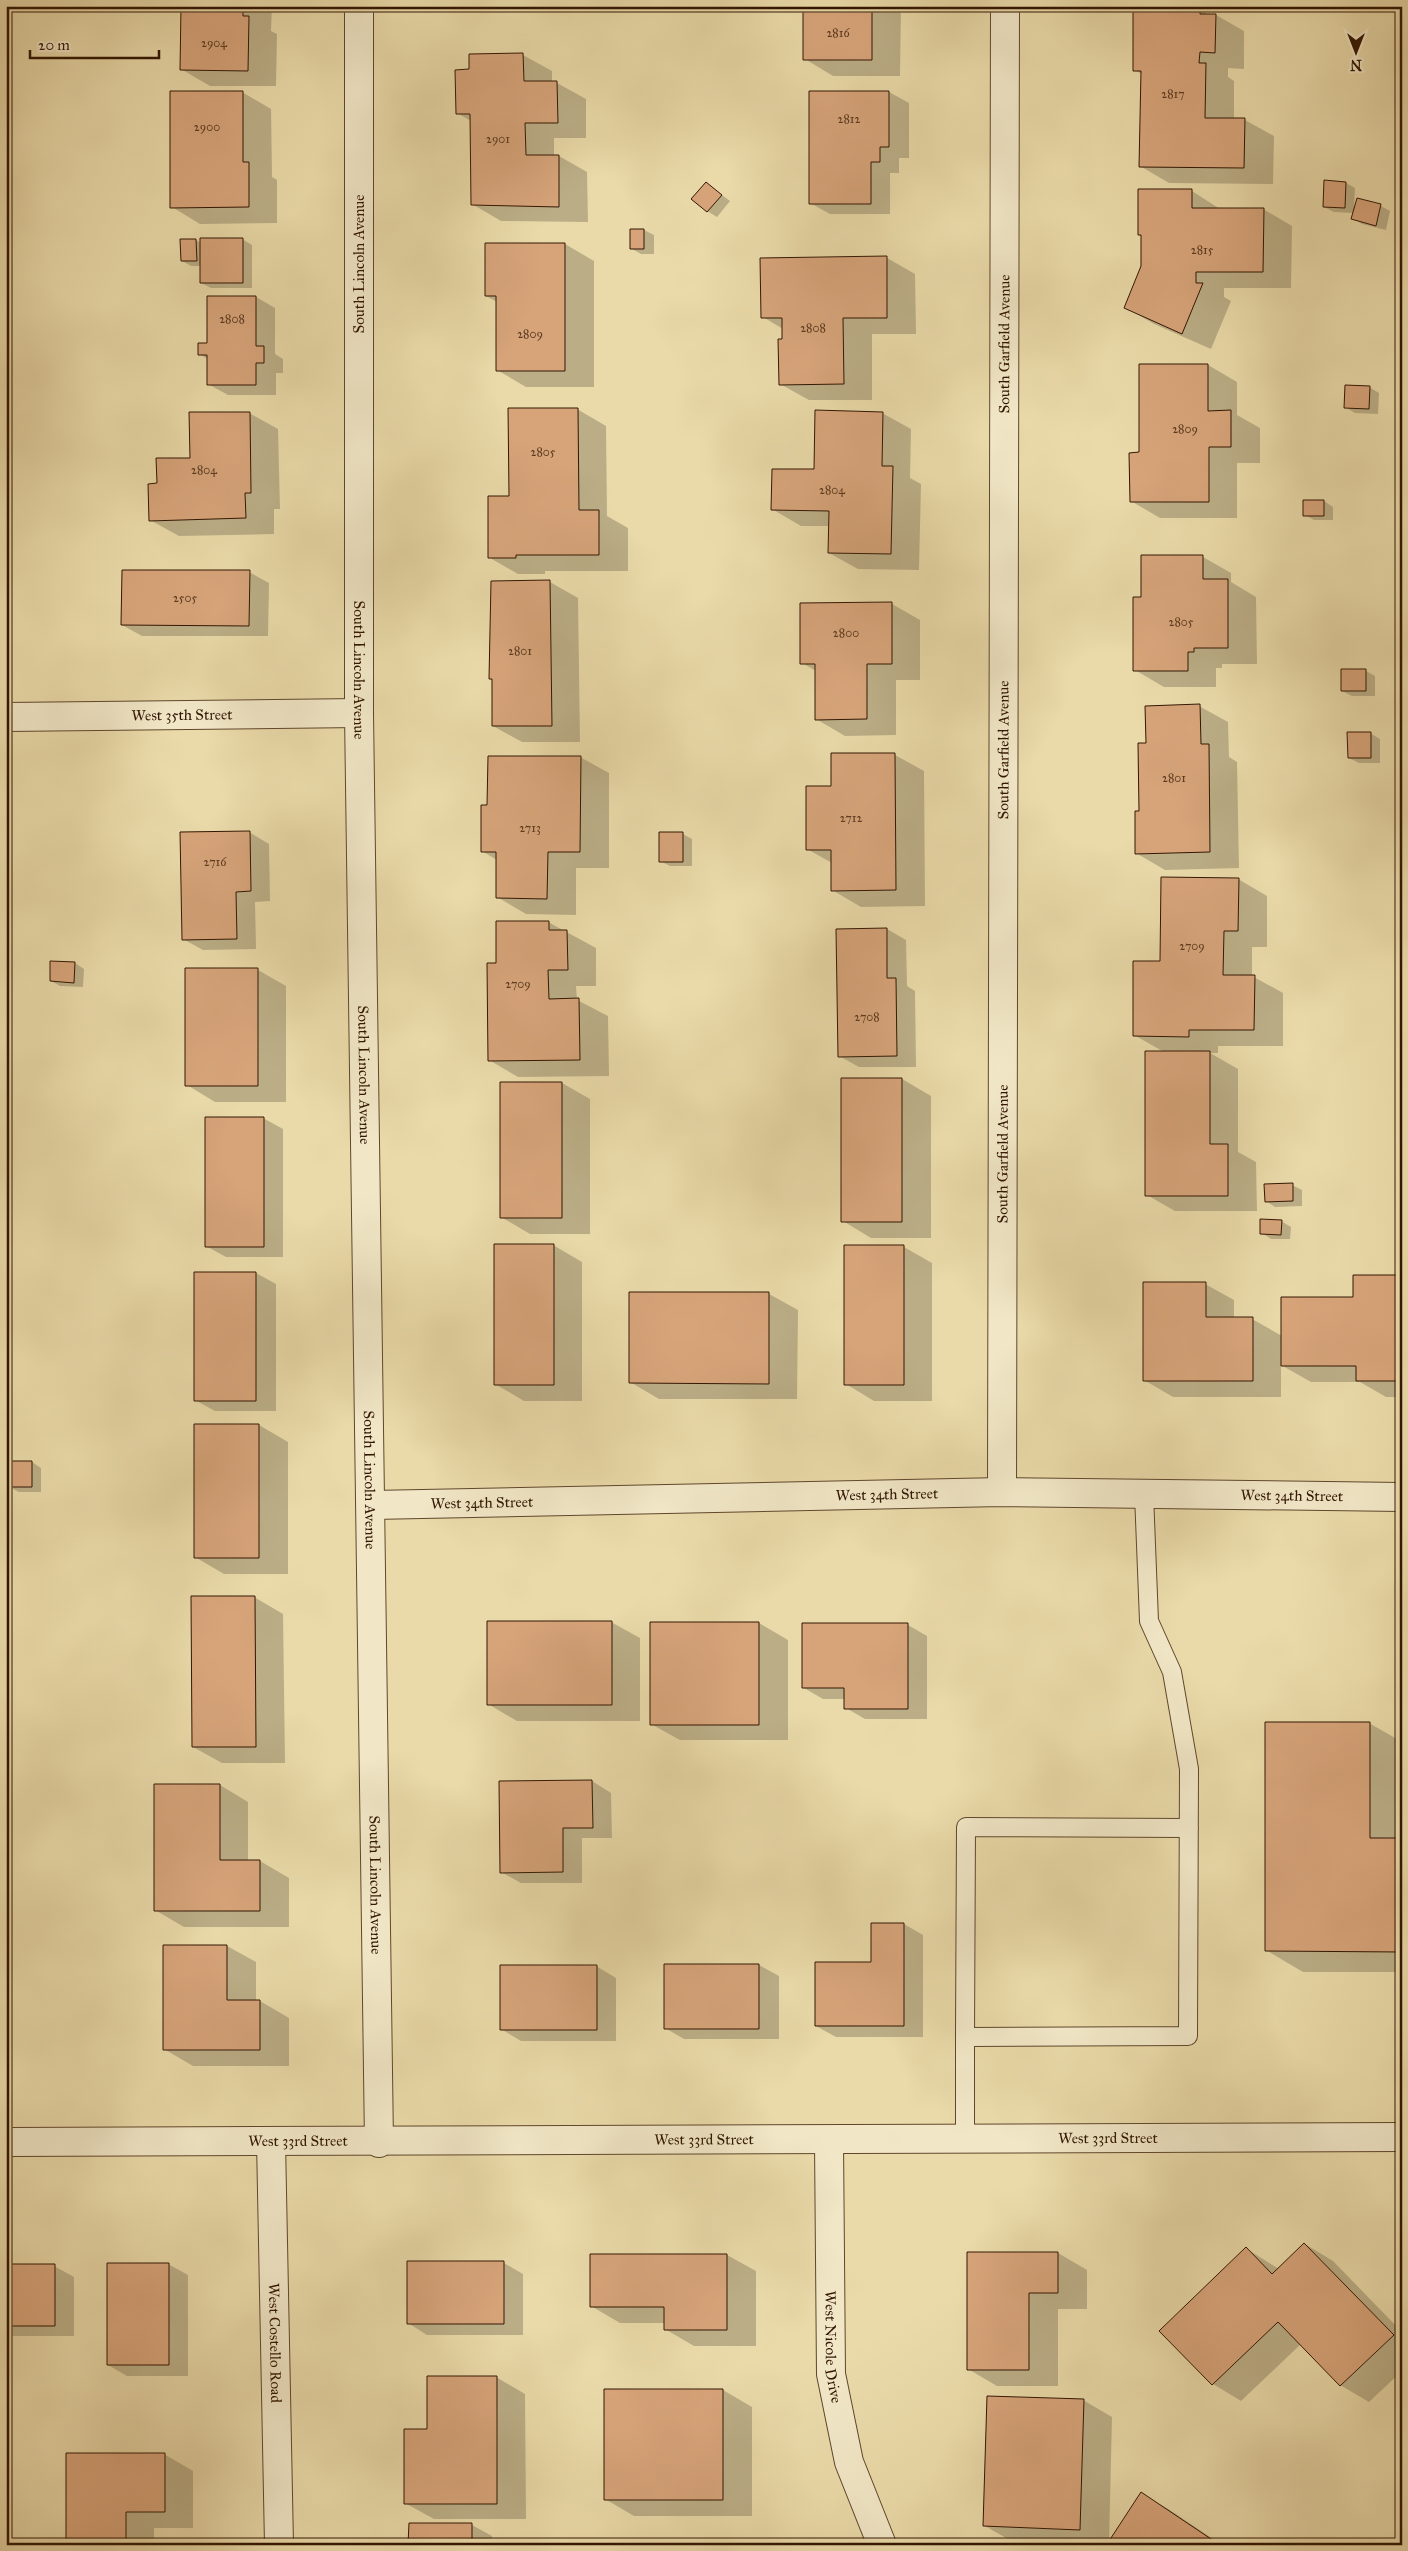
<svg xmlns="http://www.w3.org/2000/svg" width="1408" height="2551" font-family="'IM FELL Great Primer',serif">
<rect width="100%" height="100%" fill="#eadaa9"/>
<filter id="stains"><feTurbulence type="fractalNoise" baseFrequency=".004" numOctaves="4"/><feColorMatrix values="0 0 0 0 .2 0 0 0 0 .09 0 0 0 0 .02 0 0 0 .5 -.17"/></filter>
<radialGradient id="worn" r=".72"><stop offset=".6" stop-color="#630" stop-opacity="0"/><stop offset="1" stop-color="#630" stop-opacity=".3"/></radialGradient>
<path fill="#0003" d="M182 6H272L271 31 277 34 276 86H210L181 69Z
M805 6H901L900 76H833L805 59Z
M1200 10 1209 15H1216L1244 31V69L1228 68V77L1234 81V120H1245L1274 136 1273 184 1169 183 1140 166 1142 74 1134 70Z
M523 55 552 71V83H557L586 99V138H554V156H559L587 172 588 222 501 221 472 204 471 121 457 113 471 70Z
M242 92 271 109 272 177 277 180V223L200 224 172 207Z
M810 92H889L909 103V158H899V173H890V214H830L810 203Z
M706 183 730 201 717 217 707 211Z
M1346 183 1355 188 1354 208 1358 200 1381 206 1390 211 1386 230 1362 224 1353 218 1354 213 1334 212 1324 207Z
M1192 191 1220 209H1263L1292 226 1291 288H1224V297L1231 301 1211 349 1154 324 1125 307 1142 266V236L1139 234Z
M632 230H644L654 235V254H641L632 249Z
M242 239 252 245V288H211L201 283V266H191L182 261 196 240 201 243Z
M565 244 594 261V387H526L497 370V302L486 296Z
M887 258 915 274 916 334H872V400H809L780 384 783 329 763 317Z
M256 297 275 308V354L283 359V373H276V395H228L208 384V359L199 354Z
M1208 365 1237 382V415L1260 428V463H1237V518H1160L1131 501 1140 453Z
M1369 387 1379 393 1378 414 1355 413 1345 407Z
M577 409 606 426 607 516 628 528V571H545V574H518L490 558 510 497Z
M249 413 278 429 280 509H274V534L179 536 150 520 158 484Z
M882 413 911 429 910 478 921 484 919 570 858 569 829 553 830 526H801L772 509Z
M1324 501 1333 507V520H1314L1305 515Z
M1203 557 1231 573V582L1256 597 1257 664H1222V668H1216V687H1164L1135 670 1143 598Z
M249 572 269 583 268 636H142L122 625Z
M550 582 578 598 580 742H522L493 726 490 624Z
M892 604 920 620V680H896V735L845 736 816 719V671L802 663Z
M1366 671 1375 676V696H1352L1342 691Z
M1199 706 1228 722 1229 757 1237 762 1239 868 1165 870 1136 853 1147 744Z
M1370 733 1380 739V763H1359L1349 758Z
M895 755 924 771 925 906 861 907 832 890V863L807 849 833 787Z
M580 757 609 773V868H576V915L526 914 497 897V860L482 851 489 806Z
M249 832 269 844 270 901 255 902 256 949 203 950 183 939Z
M683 834 692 839V866H670L660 861Z
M1238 879 1267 896V947H1252V976L1283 993V1046H1218V1053H1210L1238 1069V1152L1256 1162 1257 1211H1175L1147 1195 1164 1052 1134 1035 1162 963Z
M548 922 596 948V986H576L577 1000 608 1016 609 1076 518 1077 489 1060 497 965Z
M887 929 906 940 907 986 915 991 916 1067H859L839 1056Z
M75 963 84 969 83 987 60 986 51 981Z
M258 970 286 986V1102H215L187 1085Z
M843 1079H902L931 1096V1238H871L843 1221Z
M562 1083 590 1099V1234H530L501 1217Z
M263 1118 283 1129V1257H226L206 1246Z
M1292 1185 1302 1190V1206L1275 1207 1266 1201Z
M1281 1221 1291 1227 1290 1239H1271L1262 1233Z
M553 1245 582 1262V1401H524L495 1384Z
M904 1247 932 1263V1401H874L846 1384Z
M256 1273 276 1284V1411H215L195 1400Z
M1402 1277V1397H1386L1360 1382H1311L1281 1365V1397H1173L1144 1380 1205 1284 1234 1300V1319H1252L1282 1336 1354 1298Z
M769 1294 798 1310 797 1399H659L630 1382Z
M195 1425H259L288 1442V1574H224L195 1557Z
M32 1462 41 1468V1492H19L9 1487Z
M254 1597 283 1614 285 1763H222L193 1747Z
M611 1622 640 1638V1721H517L488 1704Z
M651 1623H759L788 1640V1740H680L651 1724Z
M908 1625 927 1636V1719H865L846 1708V1699H823L804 1688Z
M1369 1723 1402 1742V1972H1303L1266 1950Z
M592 1781 611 1793 612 1838H582V1883H521L501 1872Z
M220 1785 248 1802V1861H260L289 1878V1927H184L155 1910Z
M904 1924 923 1935V2037H836L816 2026 872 1964Z
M227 1946 256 1962V2001H260L289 2018V2066H193L164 2049Z
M665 1965H759L779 1976V2039H684L665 2028Z
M596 1966 616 1978V2041H521L501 2029Z
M1305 2244 1333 2261 1402 2332V2371L1369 2402 1340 2385 1301 2344 1241 2401 1213 2384 1247 2249 1279 2269Z
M968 2253H1058L1087 2270V2309H1058V2386H997L968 2369Z
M727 2255 756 2271V2346H694L665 2329V2323H620L591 2306Z
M504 2263 523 2274V2335H427L408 2323Z
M168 2264 188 2275V2376H127L108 2365Z
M6 2266H54L74 2277V2336H6Z
M496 2377 525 2394 526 2519H434L405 2503 429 2431Z
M723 2390 752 2407V2516H634L605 2499Z
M1083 2400 1112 2417 1109 2545 1013 2542 985 2526Z
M164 2454 193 2471V2528H154V2545H67Z
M1142 2494 1170 2510 1222 2545H1118Z
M410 2524 472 2525 492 2536 491 2545H410Z"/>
<path fill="#d7a47a" stroke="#321602" d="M181 6H243V16H249L248 71 180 70Z
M803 6H872V60H803Z
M1133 8 1200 9V14H1216L1215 53 1200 52 1199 63H1206L1205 118H1245L1244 168 1139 167 1141 71H1133Z
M523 53 524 81H557L558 123H525L526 155H559V207L471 205 470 114H456L455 70 469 69V54Z
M170 91H243V162H249V207L170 208Z
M809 91H889V147H880V162H871V204H809Z
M1324 180 1346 182 1345 208 1323 207Z
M706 182 722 195 707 212 691 199Z
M1138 189H1192V208H1264L1263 272H1196V283H1203L1182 334 1124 308 1141 266V235H1138Z
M1357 198 1381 204 1376 226 1351 219Z
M630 229H644V249H630Z
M200 238H243V283H200Z
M180 239H196L197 261H181Z
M485 243H565V371H496V296H485Z
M887 256V318H843L844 384 779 385 778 339H782V318H761L760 258Z
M207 296H256V346H264V363H256V385H207V355H198V343H207Z
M1139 364H1208V411L1231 410V447H1209V502H1130L1129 453 1139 452Z
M1345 385 1370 386 1369 409 1344 408Z
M508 408H578L579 510H599V555H516V558H488V496H509Z
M815 410 883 412 882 466H893L891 554 828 553 829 511 771 510 772 469H814Z
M189 412H250L251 493H245L246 518 149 521 148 484 157 483 156 458H190Z
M1303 500H1324V516H1303Z
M1141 555H1203V579H1228V648H1194V652H1188V671H1133V597H1141Z
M122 570H250L249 626 121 625Z
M550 580 552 726H492V679H489L491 581Z
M892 602V664H867V719L815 720V664H800V603Z
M1341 669H1366V691H1341Z
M1200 704 1201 744H1209L1210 852 1135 854V811H1139L1138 743H1146L1145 706Z
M1347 732H1371V758H1348Z
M831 753H895L896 890 831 891V850H806V786H831Z
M488 756H581L580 852H548L547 899 496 898V852H481V805H487Z
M250 831 251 891 236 892 237 939 182 940 180 832Z
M659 832H683V862H659Z
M1161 877 1239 878 1238 931H1224L1223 975H1255L1254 1030H1189V1037L1133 1036V961H1160Z
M496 921H549V930H567L568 970H548L549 999 579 998 580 1060 488 1061 487 963H496Z
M887 928V978H896L897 1056 838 1057 836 929Z
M50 961 75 962 74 983 50 981Z
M185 968H258V1086H185Z
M1145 1051H1210V1144H1228V1196H1145Z
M841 1078H902V1222H841Z
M500 1082H562V1218H500Z
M205 1117H264V1247H205Z
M1293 1183V1201L1265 1202 1264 1184Z
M1260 1219 1282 1220 1281 1235 1260 1234Z
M494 1244H554V1385H494Z
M844 1245H904V1385H844Z
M194 1272H256V1401H194Z
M1353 1275H1402V1381H1356V1366H1281V1297H1353Z
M1143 1282H1206V1317H1253V1381H1143Z
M629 1292H769V1384L629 1383Z
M194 1424H259V1558H194Z
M8 1461H32V1487H8Z
M191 1596H255L256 1747H192Z
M487 1621H612V1705H487Z
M650 1622H759V1725H650Z
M802 1623H908V1709H844V1688H802Z
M1265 1722H1370V1838H1402V1952L1265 1951Z
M592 1780 593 1828H563V1872L500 1873 499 1781Z
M154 1784H220V1860H260V1911H154Z
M871 1923H904V2026H815V1962H871Z
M163 1945H227V2000H260V2050H163Z
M664 1964H759V2029H664Z
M500 1965H597V2030H500Z
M1304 2243 1394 2335 1340 2386 1278 2322 1212 2385 1159 2331 1246 2247 1272 2274Z
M967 2252H1058V2293H1029V2370H967Z
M590 2254H727V2330H664V2307H590Z
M407 2261H504V2324H407Z
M107 2263H169V2365H107Z
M6 2264H55V2326H6Z
M427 2376H497V2504H404V2429H427Z
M604 2389H723V2500H604Z
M987 2396 1084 2399 1080 2530 983 2526Z
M66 2453H165V2512H126V2545H66Z
M1141 2492 1220 2545H1115L1109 2541Z
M409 2523H472V2545H408Z"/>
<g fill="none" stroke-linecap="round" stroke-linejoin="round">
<defs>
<path id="service" d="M1144 1494 1149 1621 1172 1672 1189 1769 1188 2036 965 2037 966 1827 1189 1828
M965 2037V2140"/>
<g id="minor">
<path id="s1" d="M359 6V713L379 2143"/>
<path id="s2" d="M6 717 359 713"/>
<path id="s3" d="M1002 1492 1005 6"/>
<path id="s4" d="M372 1505 1002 1492 1402 1497"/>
<path id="s5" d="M271 2141 279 2545"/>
<path id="s6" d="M829 2141 831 2374 849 2462 882 2545"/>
</g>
<g id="tertiary">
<path id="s7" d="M6 2142 1402 2137"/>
</g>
</defs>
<use href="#service" stroke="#60472c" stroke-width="20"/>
<use href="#minor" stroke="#60472c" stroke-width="30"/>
<use href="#tertiary" stroke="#60472c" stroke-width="30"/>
<use href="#service" stroke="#f1e7c7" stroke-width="18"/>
<use href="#minor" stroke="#f1e7c7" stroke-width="28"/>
<use href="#tertiary" stroke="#f1e7c7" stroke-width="28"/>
</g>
<g text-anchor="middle" stroke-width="4" stroke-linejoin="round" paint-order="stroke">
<g font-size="12" fill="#5b3a20">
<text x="838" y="37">2816</text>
<text x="214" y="47">2904</text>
<text x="1173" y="98">2817</text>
<text x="849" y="123">2812</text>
<text x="207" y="131">2900</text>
<text x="498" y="143">2901</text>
<text x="1202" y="254">2815</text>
<text x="232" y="323">2808</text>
<text x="813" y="332">2808</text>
<text x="530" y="338">2809</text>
<text x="1185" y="433">2809</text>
<text x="543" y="456">2805</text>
<text x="204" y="474">2804</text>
<text x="832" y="494">2804</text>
<text x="185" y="602">2505</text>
<text x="1181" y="626">2805</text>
<text x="846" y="637">2800</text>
<text x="520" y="655">2801</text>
<text x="1174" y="782">2801</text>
<text x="851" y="822">2712</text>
<text x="530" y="832">2713</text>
<text x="215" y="866">2716</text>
<text x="1192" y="950">2709</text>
<text x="518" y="988">2709</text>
<text x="867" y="1021">2708</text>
</g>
<g font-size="15" fill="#321602" stroke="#f1e7c7">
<text transform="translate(359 264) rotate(-90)" y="5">South Lincoln Avenue</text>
<text dy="5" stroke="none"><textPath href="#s3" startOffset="1148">South Garfield Avenue</textPath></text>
<text dy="5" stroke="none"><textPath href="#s1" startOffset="664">South Lincoln Avenue</textPath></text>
<text dy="5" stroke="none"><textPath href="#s2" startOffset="176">West 35th Street</textPath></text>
<text dy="5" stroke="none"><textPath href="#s3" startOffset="742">South Garfield Avenue</textPath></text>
<text dy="5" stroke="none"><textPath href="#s1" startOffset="1069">South Lincoln Avenue</textPath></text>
<text dy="5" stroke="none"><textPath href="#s3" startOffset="338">South Garfield Avenue</textPath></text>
<text dy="5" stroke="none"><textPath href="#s1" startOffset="1474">South Lincoln Avenue</textPath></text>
<text dy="5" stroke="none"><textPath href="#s4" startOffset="515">West 34th Street</textPath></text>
<text dy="5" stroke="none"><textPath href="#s4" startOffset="920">West 34th Street</textPath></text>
<text dy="5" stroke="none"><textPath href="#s4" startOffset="110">West 34th Street</textPath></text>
<text dy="5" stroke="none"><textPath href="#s1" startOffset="1879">South Lincoln Avenue</textPath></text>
<text dy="5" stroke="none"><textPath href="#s7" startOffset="1102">West 33rd Street</textPath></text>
<text dy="5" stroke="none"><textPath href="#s7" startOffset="292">West 33rd Street</textPath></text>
<text dy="5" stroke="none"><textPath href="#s7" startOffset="698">West 33rd Street</textPath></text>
<text dy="5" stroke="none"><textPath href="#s5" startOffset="202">West Costello Road</textPath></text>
<text dy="5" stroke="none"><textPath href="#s6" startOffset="206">West Nicole Drive</textPath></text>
</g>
</g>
<rect width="1408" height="2551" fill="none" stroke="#eadaa9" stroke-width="25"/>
<rect x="8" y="8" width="1393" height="2536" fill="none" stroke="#321602" stroke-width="2.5"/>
<rect x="12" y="12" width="1383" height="2526" fill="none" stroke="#321602"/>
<g transform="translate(1356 52) rotate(180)" stroke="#f1e7c7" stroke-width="4" paint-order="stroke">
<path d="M0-4L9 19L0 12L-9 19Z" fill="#321602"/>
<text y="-8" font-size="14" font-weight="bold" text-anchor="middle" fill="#321602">N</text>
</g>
<path d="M30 50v8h129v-8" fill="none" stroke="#321602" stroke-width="2.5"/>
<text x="38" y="50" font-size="15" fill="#321602" stroke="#f1e7c7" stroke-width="4" paint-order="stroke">20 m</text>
<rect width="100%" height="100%" filter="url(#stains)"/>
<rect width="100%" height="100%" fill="url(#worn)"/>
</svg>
